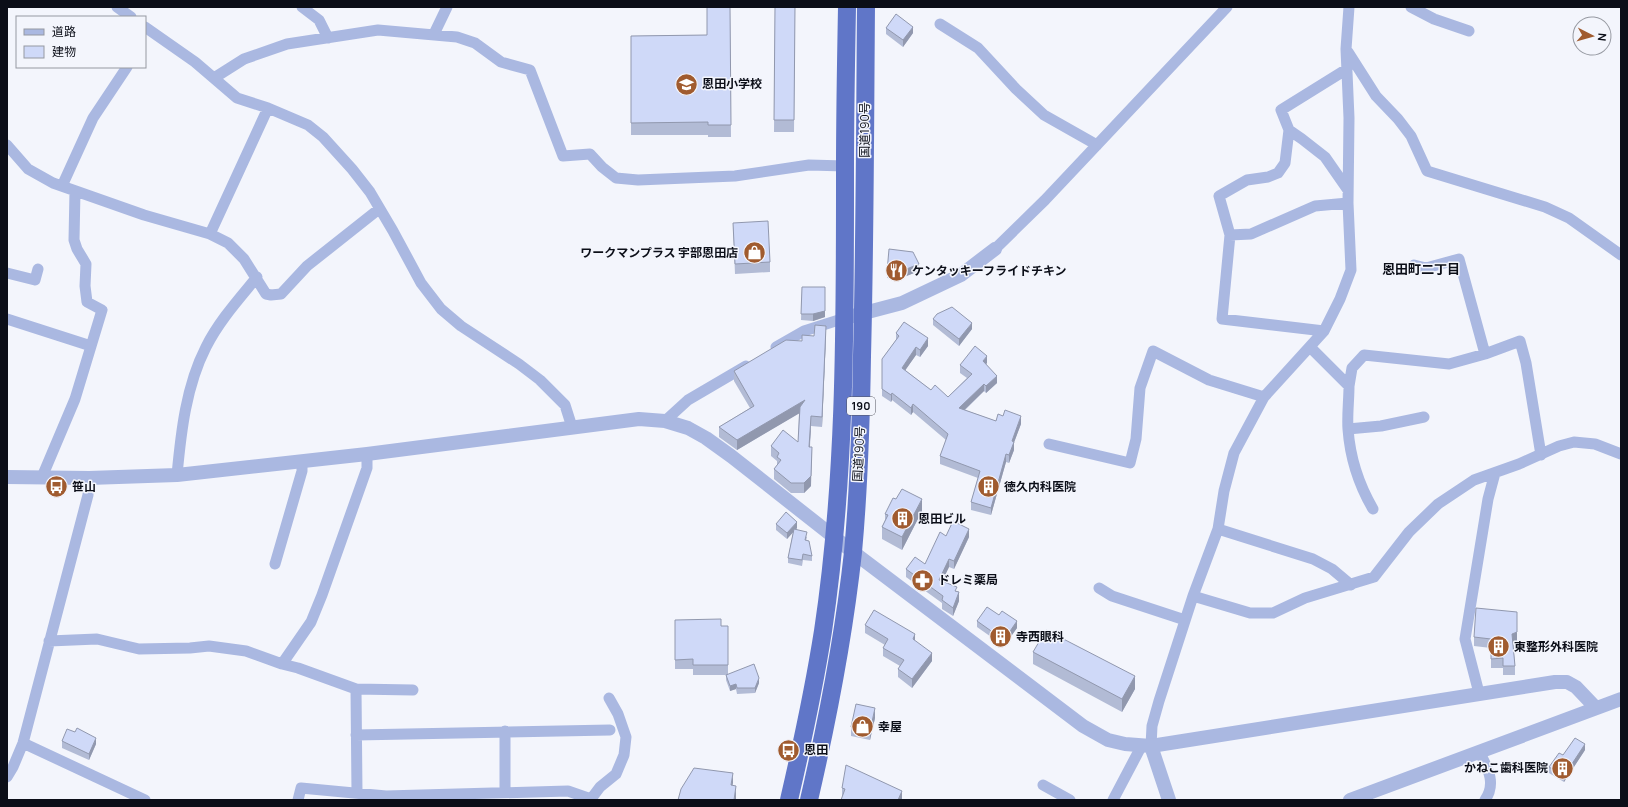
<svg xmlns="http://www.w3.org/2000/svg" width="1628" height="807" font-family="Manrope,'Noto Sans JP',sans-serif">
<rect width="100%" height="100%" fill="#f3f5fc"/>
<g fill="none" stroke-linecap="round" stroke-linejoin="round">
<path stroke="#aab8e1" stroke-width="11" d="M117 7 131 17
M302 7 319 20 328 38
M1411 7 1434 19 1469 31
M940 24 978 48 1016 89 1044 115 1097 145
M145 27 195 62 237 98 268 108 308 125 323 137 352 169 370 192 393 231 421 283 441 309 461 326 519 364 540 380 565 405 572 427
M434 34 447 7
M1348 52 1376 96 1398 119 1411 136 1427 171 1545 207 1569 218 1621 255
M214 78 244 59 287 44 378 30 457 37 475 43 501 62 530 70 563 156 590 154 602 167 616 178 638 180 735 176 809 165 845 166
M1289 130 1302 139 1325 157 1348 190
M7 145 28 169 53 183 144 215 210 234 228 243 244 259 266 294 271 295 281 294 307 266 379 209
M62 186 93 118 127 67
M210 234 268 108
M1230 235 1251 234 1315 206 1348 203
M995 249 1045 200 1227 7
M1414 265 1426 268 1459 259 1485 354
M7 273 35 280 38 269
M7 319 91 346
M1324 331 1222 319 1230 235 1219 196 1247 180 1268 177 1278 173 1285 163 1289 130 1281 110 1347 69
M776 347 804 331 845 318
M1310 347 1349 386C1349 400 1347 415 1348 429 1350 457 1359 485 1373 509
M1349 386 1352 368 1364 355 1449 364 1485 354 1520 341 1526 363 1541 455
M665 421 688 400 746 366
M1348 429 1381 426 1424 417
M1049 444 1130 463 1136 439 1140 388 1153 351 1209 380 1264 397
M177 475C181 432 186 386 206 347 219 321 239 299 257 277
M42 477 75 399 102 310 87 302 85 286 86 264 77 249 74 240 75 191
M1218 529 1313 559 1332 569 1351 585
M275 564 302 471V461
M1099 588 1112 596 1185 620
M1193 596 1250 613H1273L1305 598 1374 577 1409 532 1438 504 1474 480 1519 464 1559 446 1574 442 1595 444 1621 454
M49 641 97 639 139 649 190 648 209 646 246 651 282 664 298 668 356 689 413 690
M282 664 311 622 322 595 367 468V454
M356 689 357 793
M1479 693 1465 639 1488 499 1495 473
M505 731V792
M356 735 610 730
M23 743 145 800
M1151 746 1152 726 1159 701 1193 596 1218 529 1224 491 1234 453 1264 397 1324 331 1340 299 1351 270 1348 203 1349 118 1346 49 1349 7
M1479 751C1487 767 1497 783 1485 800
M7 777 13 767 23 743 88 495 89 478
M1043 785 1070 800
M298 800 301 788 386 796 568 791 591 799 600 787 616 774 624 755 626 737 618 714 609 698
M1113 800 1142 745"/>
<path stroke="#aab8e1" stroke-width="14" d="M845 318 902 303 961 275 995 249
M7 477 89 478 177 475 367 454 639 419 665 421 688 428 706 438 731 456 853 552 1083 726 1108 740 1125 744 1151 746 1555 682H1567L1576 687 1596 708
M1151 746 1169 800
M1350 800 1621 699"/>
<path stroke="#6076c8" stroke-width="18" d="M789 800C802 744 814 688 823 631 846 478 845 322 845 167 845 114 846 60 847 7
M809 800C828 718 844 635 853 552 859 487 861 421 862 356 865 239 865 123 866 7"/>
</g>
<path fill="#b2bbd5" d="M730 7 731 137H708V135H631V36L707 35Z
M775 7H795L794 132H774Z
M886 28 913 33 903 47 886 34Z
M733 223 770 262V272L735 274Z
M919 271 899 279 887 278V272Z
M802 287 825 317 813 321 801 320Z
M933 319 972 329 959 346 933 325Z
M896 333 928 346 920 357 916 355 905 370 931 390 948 397 967 378 960 373V365L987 363 986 364 997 383 986 393 984 391 965 410 996 421 1021 424 1014 442V450L1009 463 1006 462 991 515 971 510V502L978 478 940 464V456L946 440 913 412 911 415 892 400 891 402 882 396V359L896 340Z
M826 336 822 427 811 426 810 447 811 486 804 493H791L774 479V469L777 465V461L771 456V446L798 442 799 413 737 450 719 437V427L750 408 734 381V371L802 341Z
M922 511 902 550 882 539V527L885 520V514Z
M776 524 797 528 796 530 807 537 806 541 812 556V561L803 560 802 566 788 563V558L793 532 787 539 776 530Z
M946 536 969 537 954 569 949 567 942 581 957 592 959 601 953 616 942 609V603L906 577V569L925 564Z
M999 615 1017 628 1004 646 977 627V621Z
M675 620 721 626H728V674L759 683 755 693 737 694 736 689 730 691 726 680V675H727H693V669H675Z
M865 625 915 641 932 661 912 688 898 677V669L900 666 883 656V648L885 645 865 633Z
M1474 637 1517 641 1513 643 1515 666V675H1503V668H1491V648L1474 646Z
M1033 652 1135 689 1122 712 1033 664Z
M875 718 870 740 851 736V727Z
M62 741 96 744 89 760 62 748Z
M1585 750 1564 782 1549 773V767L1563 755Z
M842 788 902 799 842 796Z"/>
<path fill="#9198ae" d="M913 27V33L903 47V40Z
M919 264V271L899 279V272Z
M825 287V317L813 321V314Z
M972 323V329L959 346V339Z
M826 326V336L822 427V417Z
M928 338V346L920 357V350Z
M916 347V355L902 375V368Z
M987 356V363L983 368V361Z
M997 376V383L986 393V386Z
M984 384V391L959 415V408Z
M892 393V400L891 402V395Z
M805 400V410L737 450V440Z
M913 404V412L911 415V408Z
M811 416V426L809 457V447Z
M1021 416V424L1012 448V441Z
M1014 442V450L1009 463V455Z
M812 447 811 486 804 493V483Z
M1006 454V462L991 515V508Z
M922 499V511L902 550V537Z
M797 522V528L787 539V533Z
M969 529V537L954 569V561Z
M949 559V567L939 588V580Z
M959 592V601L953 616V608Z
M1017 621V628L1004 646V640Z
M1517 632V641L1512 644V634Z
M915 634V642L913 639Z
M932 653V661L912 688V679Z
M1135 676V689L1122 712V699Z
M759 678V683L755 693V688Z
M736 684V689L730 691V686Z
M875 708V718L870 740V731Z
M96 738V744L89 760V754Z
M1585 744V750L1564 782V776Z
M733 773V783L731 795V785Z
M736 786V800H734Z
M902 791V800H898Z"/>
<path fill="#cfd9f8" stroke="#9198ae" d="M707 7H730L731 125H708V122L631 123V36L707 35Z
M775 7H795L794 120H774Z
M896 14 913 27 903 40 886 28Z
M768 221 770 262 735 264 733 223Z
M889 249 913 252 919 264 899 272H887Z
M802 287H825V311L813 314H801Z
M952 307 972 323 959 339 933 319 937 314Z
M904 322 928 338 920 350 916 347 902 368 931 390 935 385 948 397 972 374 960 365 975 346 987 356 983 361 997 376 986 386 984 384 959 408 996 421 998 414 1003 416 1005 410 1021 416 1012 441 1014 442 1009 455 1006 454 991 508 971 502 980 471 940 456 948 434 913 404 911 408 892 393 891 395 882 389V359L899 336 896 333Z
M815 325 826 326 822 417 811 416 809 447H812L811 476 804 483H791L774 469 781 460 777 457 779 453 771 446 783 430 798 442 800 407 805 400 737 440 719 427 754 406 734 371 786 340 802 341V335L814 336Z
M902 489 922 499 902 537 882 527 888 515 885 514 893 498 896 499Z
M786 512 797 522 787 533 776 524Z
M953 521 969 529 954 561 949 559 939 580 957 587 955 591 959 592 953 608 942 600 943 596 906 569 915 557 925 564 940 532 946 536Z
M794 529 807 532 805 540 809 541 812 556 803 554 802 560 788 558Z
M987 607 999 615 1002 611 1017 621 1004 640 977 621Z
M1476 608 1517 612V632L1512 634 1515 666H1503V658L1491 659V639L1474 637Z
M874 610 915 634 913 639 932 653 912 679 898 669 904 660 883 648 888 639 865 625Z
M721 619V626H728V665H693V659L675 660V620Z
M1046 630 1135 676 1122 699 1033 652Z
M754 664 759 678 755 688H737L736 684 730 686 726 675Z
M856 704 875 708 870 731 851 727Z
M77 728 96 738 89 754 62 741 67 729 75 732Z
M1575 738 1585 744 1564 776 1549 767 1559 753 1563 755Z
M846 765 902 791 898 800H841L845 789 842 788Z
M694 768 733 773 731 785 736 786 734 800H678L681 789Z"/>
<defs>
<symbol id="school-disc" viewBox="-11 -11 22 22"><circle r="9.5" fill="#a05b2f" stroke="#f3f5fc"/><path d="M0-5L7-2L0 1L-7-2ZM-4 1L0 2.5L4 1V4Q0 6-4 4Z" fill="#fff"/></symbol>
<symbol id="shop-disc" viewBox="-11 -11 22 22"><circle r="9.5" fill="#a05b2f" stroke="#f3f5fc"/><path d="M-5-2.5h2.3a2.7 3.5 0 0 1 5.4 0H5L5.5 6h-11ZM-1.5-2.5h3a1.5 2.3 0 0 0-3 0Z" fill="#fff"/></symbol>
<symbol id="restaurant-disc" viewBox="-11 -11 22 22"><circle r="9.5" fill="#a05b2f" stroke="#f3f5fc"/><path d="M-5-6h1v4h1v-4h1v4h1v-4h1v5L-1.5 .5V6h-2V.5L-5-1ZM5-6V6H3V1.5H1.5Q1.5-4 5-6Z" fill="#fff"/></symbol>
<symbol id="bus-disc" viewBox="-11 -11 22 22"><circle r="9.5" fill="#a05b2f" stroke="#f3f5fc"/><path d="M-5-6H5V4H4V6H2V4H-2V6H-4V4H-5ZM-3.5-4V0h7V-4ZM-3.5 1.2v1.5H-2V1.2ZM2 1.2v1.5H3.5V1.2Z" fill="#fff"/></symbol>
<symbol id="building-disc" viewBox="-11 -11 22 22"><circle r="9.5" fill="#a05b2f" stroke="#f3f5fc"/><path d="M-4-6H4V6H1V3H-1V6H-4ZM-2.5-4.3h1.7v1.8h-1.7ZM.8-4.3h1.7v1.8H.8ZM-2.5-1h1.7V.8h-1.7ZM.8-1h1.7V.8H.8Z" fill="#fff"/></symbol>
<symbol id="pharmacy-disc" viewBox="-11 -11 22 22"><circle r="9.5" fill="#a05b2f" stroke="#f3f5fc"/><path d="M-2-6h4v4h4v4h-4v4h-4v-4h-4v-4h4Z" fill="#fff"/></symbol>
</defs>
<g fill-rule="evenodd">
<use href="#school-disc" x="674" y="72" width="25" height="25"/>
<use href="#shop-disc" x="742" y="240" width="25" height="25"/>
<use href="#restaurant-disc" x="884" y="258" width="25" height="25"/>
<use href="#bus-disc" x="44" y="474" width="25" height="25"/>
<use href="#building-disc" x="976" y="474" width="25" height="25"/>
<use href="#building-disc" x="890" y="506" width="25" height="25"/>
<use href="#pharmacy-disc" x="910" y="568" width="25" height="25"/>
<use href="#building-disc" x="988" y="624" width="25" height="25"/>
<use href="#building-disc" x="1486" y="634" width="25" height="25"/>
<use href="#shop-disc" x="850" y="714" width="25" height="25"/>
<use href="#bus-disc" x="776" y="738" width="25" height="25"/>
<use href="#building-disc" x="1550" y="756" width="25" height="25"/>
</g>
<g text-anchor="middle" stroke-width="3" stroke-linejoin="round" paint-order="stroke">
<rect fill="#f3f5fc" stroke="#51535c" stroke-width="1" x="847" y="397" width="28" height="18" rx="3"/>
<g font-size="11" font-weight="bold" fill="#0b0e18">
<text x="861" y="410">190</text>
</g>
<g font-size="12" font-weight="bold" fill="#0b0e18" stroke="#f3f5fc" text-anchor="start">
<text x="702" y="88">恩田小学校</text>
<text x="738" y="257" text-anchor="end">ワークマンプラス 宇部恩田店</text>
<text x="912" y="275">ケンタッキーフライドチキン</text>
<text x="72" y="491">笹山</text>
<text x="1004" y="491">徳久内科医院</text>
<text x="918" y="523">恩田ビル</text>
<text x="938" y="584">ドレミ薬局</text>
<text x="1016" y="641">寺西眼科</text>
<text x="1514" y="651">東整形外科医院</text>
<text x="878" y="731">幸屋</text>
<text x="804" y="754">恩田</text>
<text x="1548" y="772" text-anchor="end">かねこ歯科医院</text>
</g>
<g font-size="12" fill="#0b0e18" stroke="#f3f5fc">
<text transform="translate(865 130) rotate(-90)" y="4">国道190号</text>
<text transform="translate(859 454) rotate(-87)" y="4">国道190号</text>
</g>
<g font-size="13" font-weight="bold" fill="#0b0e18" stroke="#f3f5fc">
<text x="1421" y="274">恩田町二丁目</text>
</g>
</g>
<rect width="1628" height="807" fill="none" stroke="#0b0e18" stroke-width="16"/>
<rect x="16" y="16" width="130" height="52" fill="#f3f5fc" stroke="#9699a1"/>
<rect x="24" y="29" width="20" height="6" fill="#aab8e1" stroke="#9699a1"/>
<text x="52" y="36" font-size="12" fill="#0b0e18">道路</text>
<rect x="24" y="46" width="20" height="12" fill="#cfd9f8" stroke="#9699a1"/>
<text x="52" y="56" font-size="12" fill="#0b0e18">建物</text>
<g transform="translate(1592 36) rotate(96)"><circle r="19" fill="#f3f5fc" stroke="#9699a1"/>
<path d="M0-3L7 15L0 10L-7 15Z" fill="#a05b2f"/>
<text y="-6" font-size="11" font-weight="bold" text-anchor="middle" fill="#0b0e18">N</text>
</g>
</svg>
